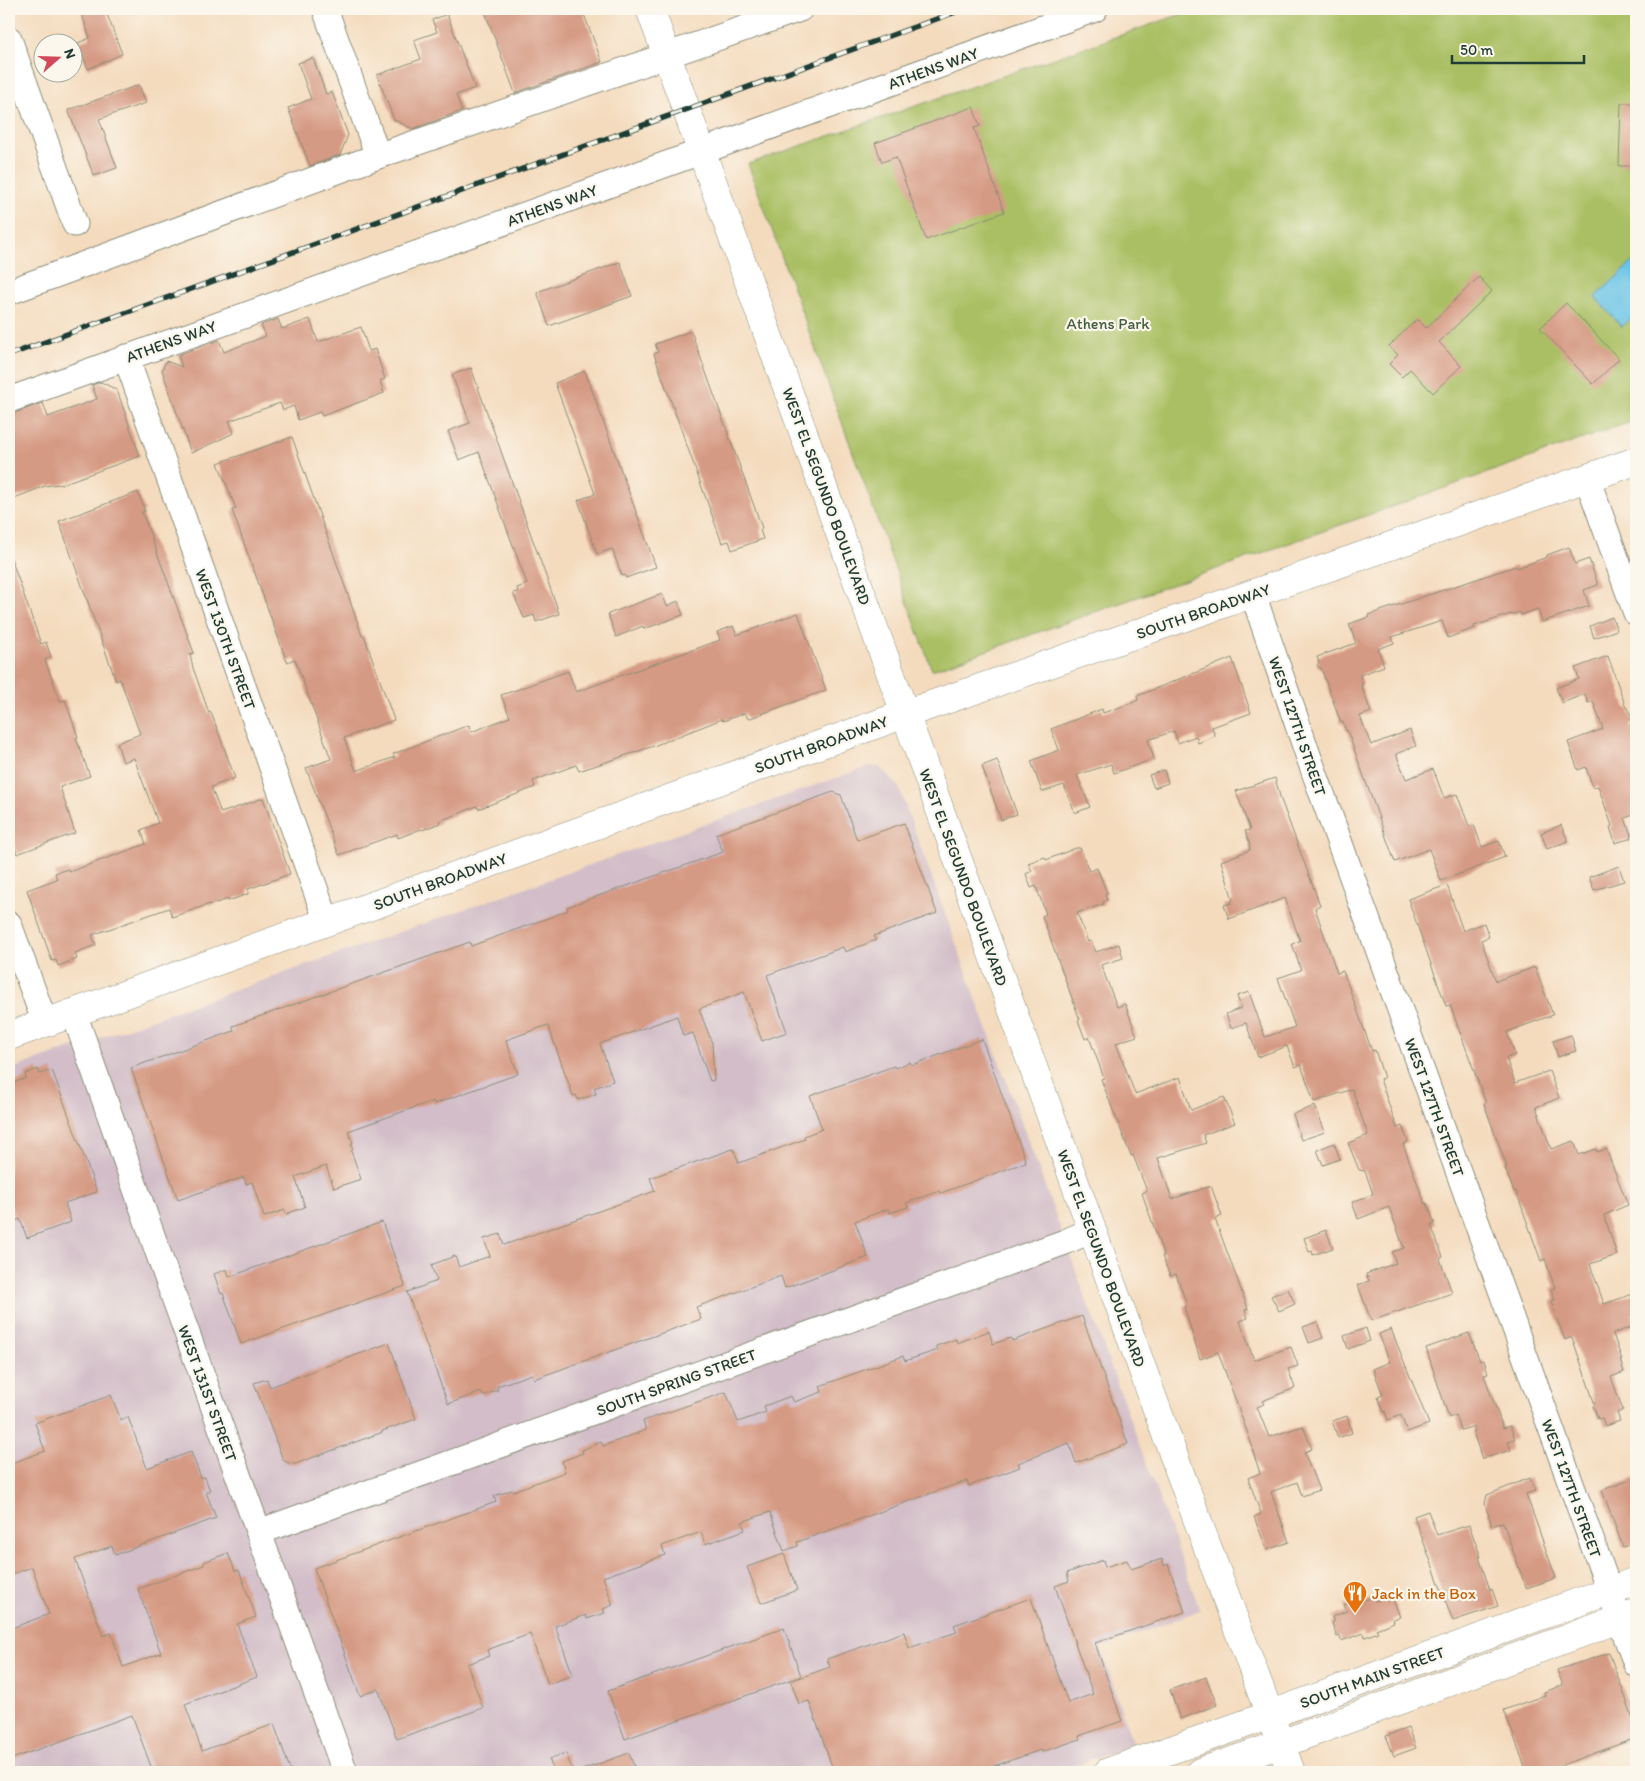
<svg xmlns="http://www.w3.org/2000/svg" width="1645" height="1781" font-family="Itim,sans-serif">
<rect width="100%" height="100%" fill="#fbf7ec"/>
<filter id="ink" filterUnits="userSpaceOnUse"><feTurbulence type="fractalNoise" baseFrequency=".02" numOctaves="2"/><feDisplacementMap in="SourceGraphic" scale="10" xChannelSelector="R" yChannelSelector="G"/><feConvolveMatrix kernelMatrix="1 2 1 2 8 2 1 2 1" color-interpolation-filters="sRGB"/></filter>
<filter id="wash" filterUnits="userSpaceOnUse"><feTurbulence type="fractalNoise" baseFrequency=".0096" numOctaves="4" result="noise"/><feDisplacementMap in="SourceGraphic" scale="20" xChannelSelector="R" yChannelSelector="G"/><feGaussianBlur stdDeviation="1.12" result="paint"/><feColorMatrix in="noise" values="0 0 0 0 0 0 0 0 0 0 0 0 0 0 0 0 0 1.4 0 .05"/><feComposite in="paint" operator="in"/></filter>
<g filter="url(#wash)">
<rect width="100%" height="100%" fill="#f4dbbe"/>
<path fill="#d2bdc8" d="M870 766 879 767 888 774 899 788 1200 1610 1101 1648 1133 1745 1056 1772H9V1070Z"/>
<path fill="#aabf63" stroke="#647e4c" d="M1196 9H1636V420L932 670 748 164Z"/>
<path fill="#6ac4e7" stroke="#44808e" d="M1636 259V314L1622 327 1595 297Z"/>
<g id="blocks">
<path fill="#d59a83" d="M80 9H105L122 54 88 69 78 43 90 38Z
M484 9H582L602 62 515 93Z
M447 14 475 88 456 95 462 111 413 129 394 120 377 75 421 59 414 40 437 32 432 20Z
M313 58 326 94 332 92 348 135 340 155 310 166 288 108 311 99 298 63Z
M139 85 146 103 99 119 117 168 94 176 68 110Z
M1621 103H1636V166H1619Z
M973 107 980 126 974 128 1004 212 926 240 896 157 882 162 875 143Z
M620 262 632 296 549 326 537 292Z
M1479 277 1492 291 1439 342 1461 366 1433 393 1410 369 1402 377 1389 364 1398 355 1389 346 1417 319 1426 328Z
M1566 303 1619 359 1593 384 1540 328Z
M278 319 282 329 310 319 318 342 361 327 369 351 375 349 385 379 380 381 384 393 322 416 320 412 298 420 294 406 283 410 280 403 229 421 234 433 191 453 162 370 166 361 182 367 178 355 219 340 224 352 266 336 261 325Z
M691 331 762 528 760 530 763 539 732 550 729 541 722 543 654 354 658 352 655 344Z
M471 368 557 607 559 614 536 622 534 615 524 618 513 593 518 592 517 588 527 584 479 452 459 460 448 431 470 423 452 375Z
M585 371 656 567 626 578 625 575 622 576 612 549 597 554 578 500 595 494 555 383Z
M101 382 117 390 140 456 59 485 58 484 45 486 9 500V415L43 403 48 417 97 399 92 385Z
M292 437 349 598 362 636 364 635 394 720 344 738 356 771 395 757 393 754 469 725 471 732 510 717 501 695 516 690 568 671 576 692 720 640 717 632 733 626 737 635 798 613 826 690 748 719 745 713 723 721 722 719 651 747 579 771 576 765 533 781 535 787 497 802 478 809 477 806 458 814 439 821 440 823 422 830 421 829 398 838 397 834 339 855 306 768 331 759 295 659 287 662 232 510 236 509 218 463Z
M138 492 145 511 142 512 194 653 190 654 193 668 209 713 211 712 235 778 211 787 221 813 263 798 290 874 248 889V894L228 901V899L210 905V904L172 917 169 908 92 935 96 945 75 953 77 959 58 966 56 960 52 961 27 890 57 879 55 873 68 869 69 872 146 844 141 830 158 823 134 758 123 762 117 743 140 734 120 679 116 681 59 521Z
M1569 547 1575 564 1589 559 1598 585 1584 590 1589 606 1542 622 1538 609 1521 615 1520 612 1511 615V614L1474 626 1475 628 1448 638 1442 621 1392 637 1394 643 1378 649 1384 666 1360 675 1363 684 1361 685 1371 712 1360 716 1371 745 1410 730 1416 746 1396 754 1406 779 1433 769 1444 798 1457 794 1469 826 1474 825 1482 847 1499 841 1505 857 1441 881 1429 849 1395 862 1347 730 1346 731 1343 722 1341 723 1321 668 1317 666 1319 662 1317 657 1356 643 1349 624 1369 617 1368 615 1516 566 1517 568 1547 557V555Z
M11 558 41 644 46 642 51 657 45 660 60 701 65 700 78 737 76 738 90 776 60 787 75 833 17 854 9 831V559Z
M662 594 667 606 678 601 683 615 644 629 643 626 616 637 608 614Z
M1612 617 1617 630 1594 638 1590 626Z
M1608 656 1626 708H1628L1634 723 1630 725 1636 742V814L1625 818 1632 838 1615 843 1610 827 1612 826 1598 786 1593 788 1586 767 1578 770 1568 742 1603 729 1593 701 1588 703 1585 694 1562 703 1556 688 1579 679 1575 668Z
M1232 658 1251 713 1212 727 1215 736 1198 743 1196 736 1178 743 1174 731 1148 740 1154 759 1114 773 1111 764 1077 775 1090 807 1075 813 1064 785 1042 792 1031 761 1059 750 1051 729 1102 709 1103 713 1134 702 1138 700 1137 696Z
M997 760 1017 814 1001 820 982 766Z
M1164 770 1168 783 1154 788 1149 775Z
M1275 778 1281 800 1320 905 1315 908 1337 973 1343 971 1372 1051 1375 1050 1384 1078 1380 1079 1397 1128 1402 1126 1408 1142 1403 1144 1425 1204 1427 1203 1435 1224 1431 1225 1443 1257 1440 1259 1452 1293 1371 1321 1358 1285 1369 1281 1366 1274 1396 1263 1392 1252 1404 1248 1389 1207 1358 1219 1352 1202 1373 1194 1365 1171 1359 1170 1348 1143 1368 1135 1352 1089 1314 1102 1301 1065 1295 1067 1287 1046 1258 1057 1246 1023 1231 1028 1226 1014 1241 1008 1237 996 1249 992 1265 1037 1295 1027 1278 978 1301 970 1292 944 1300 941 1285 898 1229 919 1224 905 1232 903 1231 901 1233 900 1221 861 1250 850 1249 845H1250L1245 831 1250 830 1236 791Z
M833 792 841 795 857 840 904 823 937 913 874 936 876 940 845 952 843 947 767 975 787 1032 762 1041 744 992 699 1009 712 1043 714 1080 710 1081 693 1033 683 1036 677 1016 600 1044 613 1081 594 1088 596 1094 578 1100 576 1095 573 1096 548 1025 506 1040 518 1074 434 1104 433 1101 348 1131 353 1143 351 1144 353 1150 351 1151 361 1179 334 1188 326 1166 295 1177 305 1207 286 1214 285 1210 264 1217 252 1182 246 1184 244 1177 178 1200 131 1068 234 1031 233 1026 470 942 471 946 556 915 568 910 567 907 723 852 716 834Z
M1561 825 1568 841 1547 849 1541 833Z
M1076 848H1080L1089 871 1097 868 1107 893 1105 894 1107 900 1103 902 1104 904 1077 913 1088 942 1091 941 1096 952 1119 944 1123 958 1101 965 1117 1007 1125 1004 1137 1036 1116 1043 1135 1094 1180 1077 1191 1110 1224 1097 1235 1123 1203 1135 1206 1143 1158 1158 1172 1199 1211 1186 1222 1216 1215 1219 1248 1309 1245 1310 1248 1318 1240 1321 1254 1360 1291 1347 1298 1366 1288 1369 1295 1388 1262 1401 1264 1404 1257 1407 1269 1437 1303 1426 1312 1449 1304 1452 1319 1490 1302 1496 1297 1482 1271 1492 1289 1542 1267 1550 1254 1517 1261 1514 1248 1478 1260 1473 1252 1449 1253 1448 1218 1352 1200 1359 1184 1306 1187 1305 1176 1274 1170 1276 1162 1256H1164L1142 1193 1147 1191 1133 1155 1131 1156 1106 1092 1101 1079 1104 1078 1089 1037 1085 1039 1078 1020H1080L1042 916 1046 914 1036 886 1031 888 1026 874 1032 871 1028 863 1045 857 1046 860Z
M1619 866 1624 881 1594 890 1589 877Z
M1447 885 1463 931 1484 923 1489 937 1481 940 1496 981 1535 967 1553 1015 1507 1032 1515 1055 1506 1058 1515 1083 1549 1071 1559 1098 1536 1107 1551 1149 1574 1141 1579 1155 1596 1149 1597 1152 1606 1149 1628 1205 1604 1215 1617 1255 1590 1264 1604 1304 1636 1293V1313L1632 1315 1636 1325 1613 1334 1622 1360H1620L1624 1372 1611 1377 1623 1410 1617 1413 1620 1421 1605 1426 1602 1418 1598 1419 1593 1406 1595 1405 1572 1337 1565 1340 1556 1316 1551 1301 1555 1300 1551 1289 1555 1288 1545 1259 1541 1261 1516 1191 1514 1192 1505 1168 1507 1167 1484 1104 1486 1103 1450 1005 1446 1006 1408 899Z
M1571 1035 1576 1051 1558 1057 1553 1041Z
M982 1039 1026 1162 941 1193 940 1191 906 1203 908 1207 890 1213 888 1209 855 1221 868 1257 785 1288 781 1276 696 1307 701 1319 534 1379 532 1374 497 1386 498 1390 483 1396 481 1392 448 1404 407 1292 437 1281 431 1265 455 1256 459 1267 490 1256 484 1239 500 1234 504 1245 655 1191 650 1178 733 1149 734 1150 739 1163 805 1139 804 1136 822 1129 810 1096 894 1066 895 1068 910 1062 912 1065Z
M38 1069 40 1074 52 1070 97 1192 65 1203 71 1222 27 1238 20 1219 16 1221 9 1200V1085L26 1078 25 1074Z
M1315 1106 1325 1132 1301 1140 1293 1114Z
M1334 1143 1340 1159 1323 1165 1317 1150Z
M382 1222 405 1286 241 1344 223 1293 221 1294 214 1274 227 1269 229 1277Z
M1326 1230 1333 1248 1313 1255 1312 1251 1309 1252 1304 1238Z
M1288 1289 1295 1304 1279 1311 1271 1296Z
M1082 1316 1128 1444 1076 1463 1069 1443 1018 1463 1020 1467 969 1486 967 1481 951 1486 797 1542 798 1546 784 1551 770 1512 742 1522 745 1530 705 1544 701 1532 662 1546 665 1555 603 1577 613 1605 603 1609 605 1613 587 1619 586 1615 555 1626 573 1675 548 1684 530 1634 487 1650 489 1656 467 1664 483 1708 397 1739 378 1689 360 1696 314 1568 496 1502 494 1496 512 1490 513 1491 565 1472 562 1461 583 1453 582 1450 601 1442 603 1446 646 1430 643 1421 726 1392 738 1422 766 1412 764 1406 791 1396 794 1402 822 1392 820 1386 903 1356 905 1361 938 1350 936 1346 956 1339 957 1343 989 1331 993 1344 1011 1338 1012 1341Z
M1317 1322 1323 1338 1309 1343 1303 1327Z
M1366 1328 1370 1341 1348 1349 1344 1336Z
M1391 1329 1429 1424 1407 1432 1401 1415 1388 1420 1385 1411 1384 1412 1378 1397 1383 1395 1373 1369 1390 1362 1379 1334Z
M1469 1333 1480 1361 1484 1360 1488 1374 1484 1375 1503 1428 1510 1426 1515 1439 1508 1441 1511 1450 1482 1459 1473 1432 1475 1426 1461 1430 1456 1415 1449 1418 1426 1348Z
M389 1343 416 1419 382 1431 383 1432 295 1464 288 1463 283 1460 254 1383 267 1379 270 1387Z
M111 1395 121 1420 128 1417 147 1468 191 1452 201 1478 205 1477 210 1491 206 1492 216 1518 115 1555 112 1546 75 1559 103 1636 111 1633 123 1667 161 1653 138 1589 204 1565V1562L228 1553 235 1571 239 1570 256 1617 237 1624 257 1677 185 1704 202 1751 274 1724 291 1772H153L132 1715 9 1760V1629L49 1614 32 1567 9 1575V1464L45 1451 35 1423Z
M1347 1416 1352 1433 1338 1438 1332 1421Z
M1530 1478 1535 1491 1526 1494 1556 1578 1526 1588 1503 1522 1492 1526 1485 1504 1487 1495Z
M1636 1478V1542L1623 1547 1602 1490Z
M1428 1511 1437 1535 1469 1525 1481 1557H1479L1490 1590 1492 1589 1498 1606 1453 1621 1414 1516Z
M784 1554 797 1590 761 1603 747 1567Z
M1162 1559 1164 1566 1168 1564 1185 1612 1095 1643 1122 1721 1079 1736 1080 1739 1042 1752 1041 1750 976 1772H834L809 1701 799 1704 791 1681 830 1667 827 1659 904 1632 909 1648 957 1632 954 1625 1031 1598 1068 1703 1093 1694 1055 1586 1069 1581 1067 1573 1103 1560 1105 1567 1127 1560 1131 1569Z
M1373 1597 1375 1601 1385 1598 1386 1601 1393 1599 1400 1617 1393 1619 1394 1622 1376 1629 1378 1632 1365 1637 1364 1633 1341 1641 1340 1636 1337 1637 1332 1623 1334 1622 1332 1617 1347 1611 1344 1605 1359 1599 1360 1602Z
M784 1628 801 1676 625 1739 608 1691Z
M1609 1653 1636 1726V1738L1543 1772H1527L1504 1710 1545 1695 1544 1692 1563 1685 1557 1670Z
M1206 1677 1217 1705 1180 1719 1170 1690Z
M1408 1728 1416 1748 1394 1756 1386 1736Z
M566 1753 573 1772H554L549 1759Z
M629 1753 636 1772H582V1770Z"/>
</g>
</g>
<g filter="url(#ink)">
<use href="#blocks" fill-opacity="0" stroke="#8a8c79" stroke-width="1"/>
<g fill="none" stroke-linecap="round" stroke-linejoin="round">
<defs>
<path id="minor" d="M325 9 378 156
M9 39 75 224
M9 292 378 156 800 9
M126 357 327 922
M9 400 703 151 1095 9
M1587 478 1636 613
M1253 594 1308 755 1636 1664
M9 924 45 1023
M74 1013 166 1275 345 1772
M259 1532 1065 1242 1092 1230"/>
<path id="major" d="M650 9 1180 1473 1291 1772
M9 1036 905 714 1636 461
M1108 1772 1242 1725 1636 1581
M1200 1772 1281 1744 1636 1613"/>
</defs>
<use href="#minor" stroke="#8a8c79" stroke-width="27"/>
<use href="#major" stroke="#8a8c79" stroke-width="29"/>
<use href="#minor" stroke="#fff" stroke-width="25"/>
<use href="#major" stroke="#fff" stroke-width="28"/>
<defs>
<path id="rail" d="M9 355 964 9"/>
</defs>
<use href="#rail" stroke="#1f3d34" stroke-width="5.5"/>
<use href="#rail" stroke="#fbf7ec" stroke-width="4" stroke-dasharray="11" stroke-linecap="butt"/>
</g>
</g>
<defs>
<symbol id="restaurant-pin" viewBox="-11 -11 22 30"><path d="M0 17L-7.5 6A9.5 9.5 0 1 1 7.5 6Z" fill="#e8710a" stroke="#fbf7ec"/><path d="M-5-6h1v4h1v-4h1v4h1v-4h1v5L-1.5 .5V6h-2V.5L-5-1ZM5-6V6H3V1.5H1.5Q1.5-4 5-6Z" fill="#fff"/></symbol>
</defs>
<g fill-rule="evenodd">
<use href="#restaurant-pin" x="1341" y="1579" width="28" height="38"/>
</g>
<g text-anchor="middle" stroke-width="4.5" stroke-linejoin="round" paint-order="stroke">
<g font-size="16" fill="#1f3d34" stroke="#fbf7ec">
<text transform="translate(933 68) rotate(-20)" y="6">ATHENS WAY</text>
<text transform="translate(552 205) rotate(-20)" y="6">ATHENS WAY</text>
<text transform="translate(171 341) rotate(-20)" y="6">ATHENS WAY</text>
<text transform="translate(827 496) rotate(70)" y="6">WEST EL SEGUNDO BOULEVARD</text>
<text transform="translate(1203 611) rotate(-19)" y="6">SOUTH BROADWAY</text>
<text transform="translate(226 639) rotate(70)" y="6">WEST 130TH STREET</text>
<text transform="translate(1298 726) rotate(71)" y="6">WEST 127TH STREET</text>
<text transform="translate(821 744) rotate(-20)" y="6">SOUTH BROADWAY</text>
<text transform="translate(964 877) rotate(70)" y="6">WEST EL SEGUNDO BOULEVARD</text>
<text transform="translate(440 881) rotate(-20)" y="6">SOUTH BROADWAY</text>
<text transform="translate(1435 1107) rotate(70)" y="6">WEST 127TH STREET</text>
<text transform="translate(1102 1258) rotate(70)" y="6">WEST EL SEGUNDO BOULEVARD</text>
<text transform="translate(676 1382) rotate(-20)" y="6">SOUTH SPRING STREET</text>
<text transform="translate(208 1393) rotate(70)" y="6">WEST 131ST STREET</text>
<text transform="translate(1572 1488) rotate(70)" y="6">WEST 127TH STREET</text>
<text transform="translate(1372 1677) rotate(-20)" y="6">SOUTH MAIN STREET</text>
</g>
<g font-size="16" fill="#425e40" stroke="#fbf7ec">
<text x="1108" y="329">Athens Park</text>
</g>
<g font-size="16" fill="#c56008" stroke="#fbf7ec" text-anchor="start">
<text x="1372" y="1599">Jack in the Box</text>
</g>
</g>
<rect width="1645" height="1781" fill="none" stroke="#fbf7ec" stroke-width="30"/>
<g transform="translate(58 58) rotate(70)"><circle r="24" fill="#fbf7ec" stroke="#a3ada2"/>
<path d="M0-4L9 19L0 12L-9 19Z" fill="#d1495b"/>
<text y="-8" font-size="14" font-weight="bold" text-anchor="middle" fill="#1f3d34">N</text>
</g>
<path d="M1452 55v8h132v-8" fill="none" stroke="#1f3d34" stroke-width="2.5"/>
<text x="1460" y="55" font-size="15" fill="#1f3d34" stroke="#fbf7ec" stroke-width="4" paint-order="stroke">50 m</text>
</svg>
